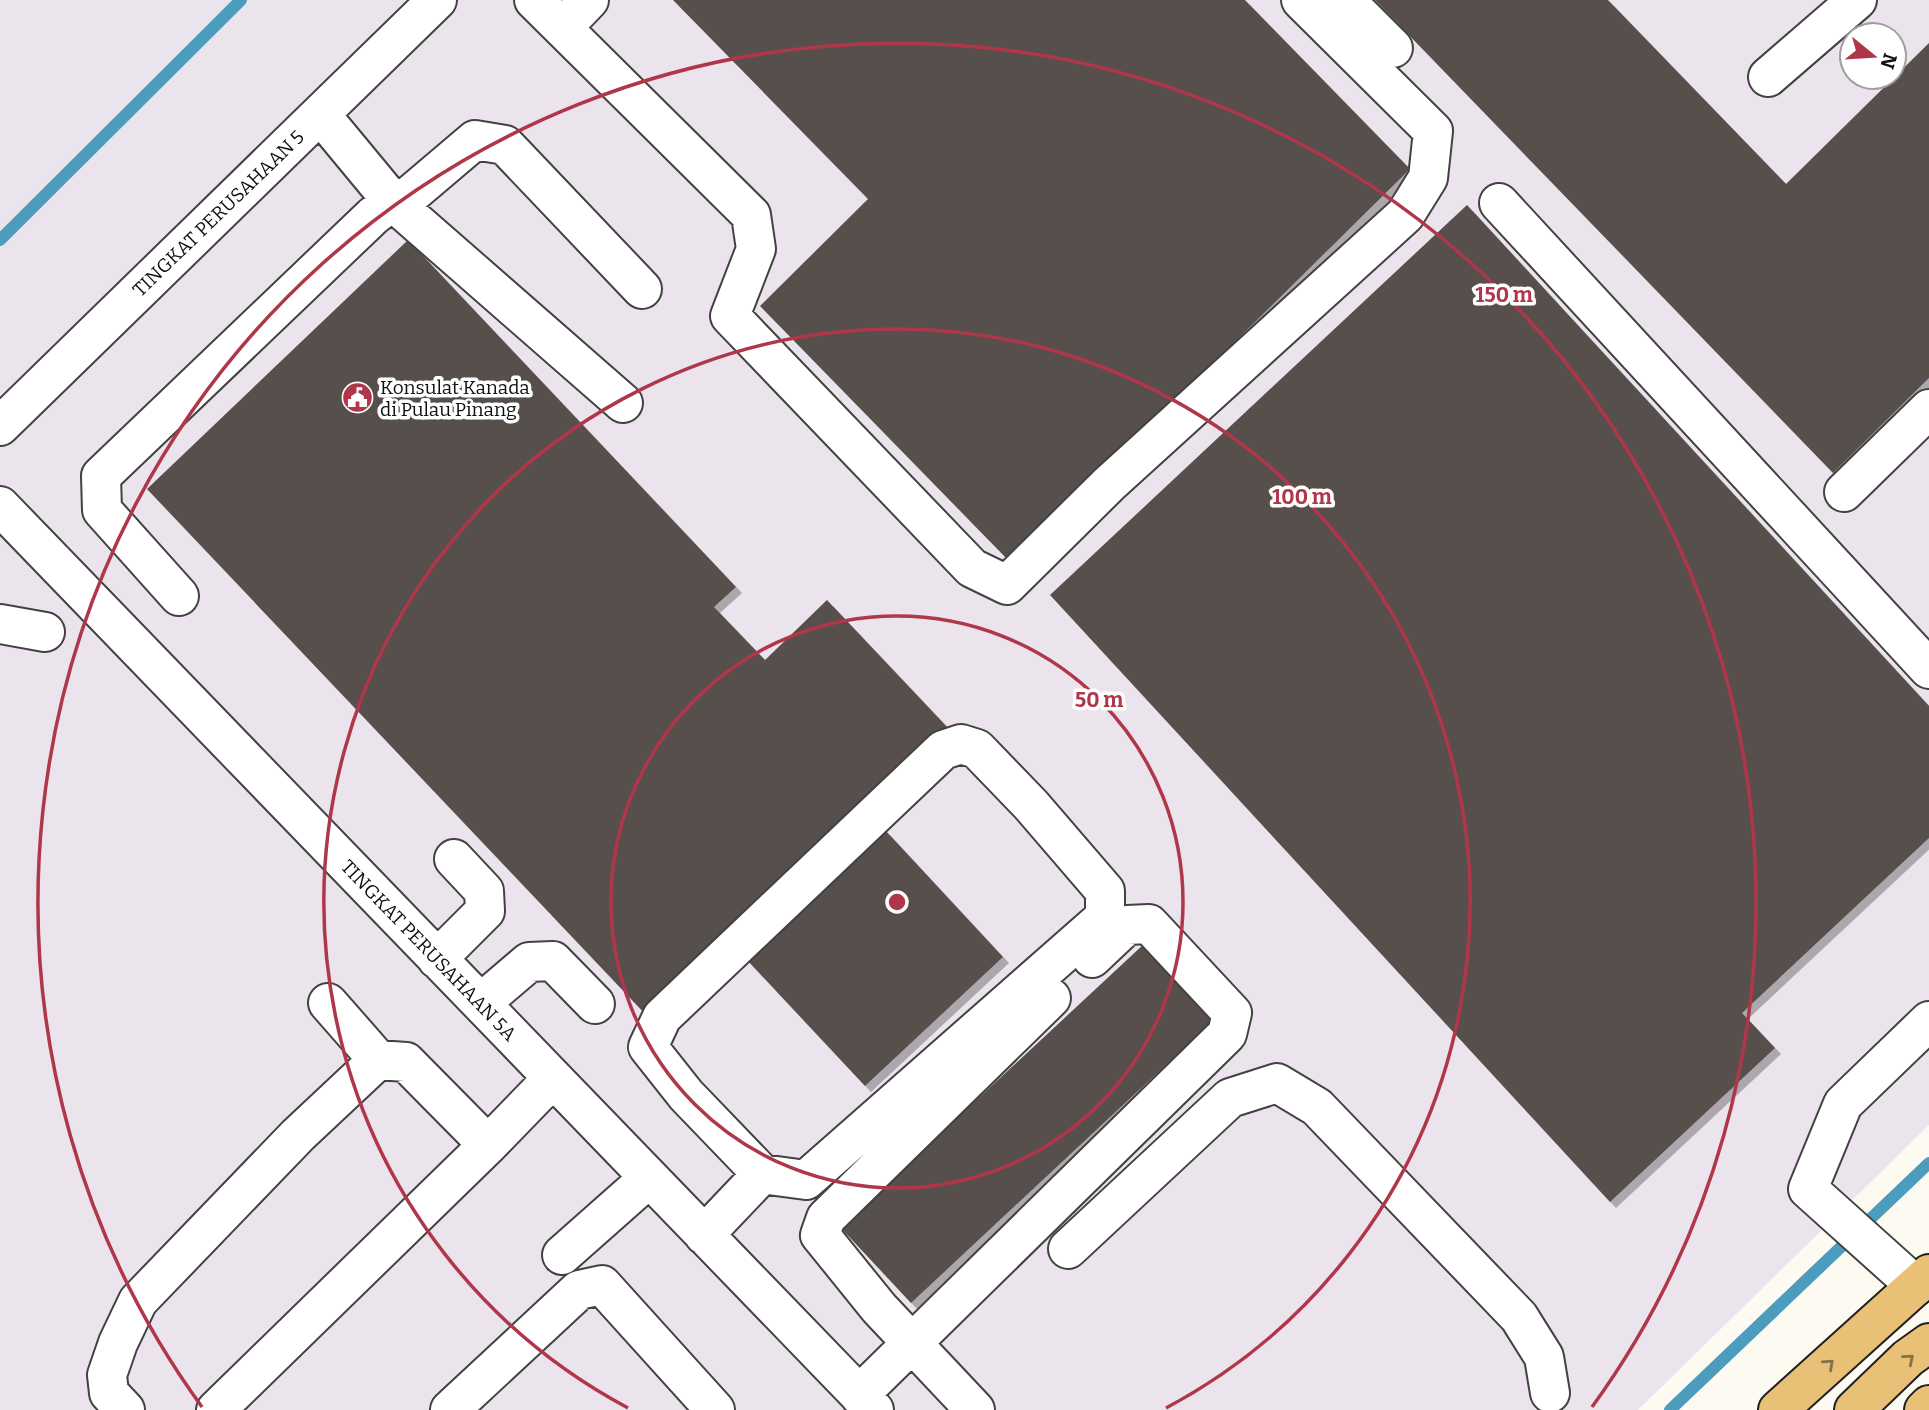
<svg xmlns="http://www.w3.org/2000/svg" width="1929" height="1410" font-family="Bitter,serif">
<defs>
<filter id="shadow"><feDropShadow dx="6" dy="6" stdDeviation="0" flood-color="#0004"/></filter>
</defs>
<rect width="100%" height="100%" fill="#fdfaf2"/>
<path fill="#ebe4ec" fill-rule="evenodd" d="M0 0H1929V1125L1638 1410H0ZM1852 35H1894V77H1852Z"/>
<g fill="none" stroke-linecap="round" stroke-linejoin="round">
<path stroke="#4c9cbe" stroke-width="12" d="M0 240 241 0
M1670 1410 1929 1163"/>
</g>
<path fill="#564f4c" filter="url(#shadow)" d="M673 0H1245L1410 169 1011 563 760 306 868 199Z
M1375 0H1608L1786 184 1929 43V378L1833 473Z
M1467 205 1929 706V838L1742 1013 1775 1048 1610 1202 1050 595Z
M408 240 736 587 714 607 765 660 827 600 949 729 648 1017 147 489Z
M885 830 1003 957 865 1086 747 960Z
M1144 944 1214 1020 911 1303 840 1227Z"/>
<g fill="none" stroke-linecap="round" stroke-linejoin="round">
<defs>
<path id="minor" d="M534 0 751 215 756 249 730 316 972 568 1007 585 1109 484 1405 215 1428 178 1433 131 1301 0
M1345 0 1393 48
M563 27 589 0
M1768 77 1857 0
M1499 203 1929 669
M623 403 392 201 409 196 475 140 505 145 642 289
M0 426 437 0
M1844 492 1929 409
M0 506 874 1410
M179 596 102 510 101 476 373 216 392 201 320 114
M0 624 45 632
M437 959 485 911 484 891 454 859
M328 1003 378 1060
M481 1003 529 962 553 961 595 1004
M704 1235 762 1174 806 1180 1105 917V891L1031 805 977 749 961 744 943 750 662 1017 648 1047 686 1095 762 1174
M1068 1249 1230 1098 1277 1083 1317 1107 1519 1317 1544 1357 1550 1393
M562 1255 649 1178
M1916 1286 1808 1189 1843 1104 1929 1021
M859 1395 1227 1034 1232 1013 1149 924 1127 925 1092 958
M125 1410 109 1393 107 1375 118 1343 138 1301 298 1135 378 1060 406 1062 488 1145
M216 1410 488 1145 553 1078
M450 1410 579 1290 602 1285 715 1410
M975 1410 879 1308 820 1235 826 1218 1051 998"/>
<path id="major" d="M1778 1410 1929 1274
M1854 1410 1908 1358 1929 1343
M1924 1410 1929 1405"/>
</defs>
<use href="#minor" stroke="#424242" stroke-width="42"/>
<use href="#major" stroke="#202020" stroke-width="42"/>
<use href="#minor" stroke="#fff" stroke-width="38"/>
<use href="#major" stroke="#e8c177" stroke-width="38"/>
</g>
<defs><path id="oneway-chevron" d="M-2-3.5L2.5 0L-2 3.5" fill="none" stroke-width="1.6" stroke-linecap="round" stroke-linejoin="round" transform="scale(1.75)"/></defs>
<g stroke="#867148">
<use href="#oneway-chevron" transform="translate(1909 1359) rotate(-40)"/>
<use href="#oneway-chevron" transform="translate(1829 1364) rotate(-42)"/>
</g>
<g fill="none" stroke="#af3749" stroke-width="3.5">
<circle cx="897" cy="902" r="286"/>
<path d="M628 1408A573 573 0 1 1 1166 1408"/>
<path d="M202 1407A859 859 0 1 1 1592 1407"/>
</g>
<defs>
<symbol id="civic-disc" viewBox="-11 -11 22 22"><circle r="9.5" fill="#af3749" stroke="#fff"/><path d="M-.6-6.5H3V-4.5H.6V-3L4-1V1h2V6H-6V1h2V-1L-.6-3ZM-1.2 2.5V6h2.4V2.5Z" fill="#fff"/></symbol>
</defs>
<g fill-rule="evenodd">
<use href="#civic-disc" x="340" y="380" width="35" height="35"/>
</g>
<g text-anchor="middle" stroke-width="7" stroke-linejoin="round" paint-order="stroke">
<g font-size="19" fill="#0f0f0f" stroke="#fff">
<text transform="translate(218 213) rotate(-44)" y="7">TINGKAT PERUSAHAAN 5</text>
<text transform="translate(429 950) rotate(46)" y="7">TINGKAT PERUSAHAAN 5A</text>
</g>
<g font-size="19" fill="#0f0f0f" stroke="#fff" text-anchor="start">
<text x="380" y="394">Konsulat Kanada<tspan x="380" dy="22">di Pulau Pinang</tspan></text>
</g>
</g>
<circle cx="897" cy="902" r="10" fill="#af3749" stroke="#fff" stroke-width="3.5"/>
<g font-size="21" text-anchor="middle" font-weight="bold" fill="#af3749" stroke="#fff" stroke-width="7" stroke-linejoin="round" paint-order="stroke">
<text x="1504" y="302">150 m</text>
<text x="1302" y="504">100 m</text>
<text x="1099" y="707">50 m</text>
</g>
<g transform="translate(1873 56) rotate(108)"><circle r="33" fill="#ffffff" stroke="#9f9f9f" stroke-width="2"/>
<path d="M0-5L12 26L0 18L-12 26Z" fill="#af3749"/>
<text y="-10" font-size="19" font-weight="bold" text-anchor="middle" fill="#0f0f0f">N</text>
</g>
</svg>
